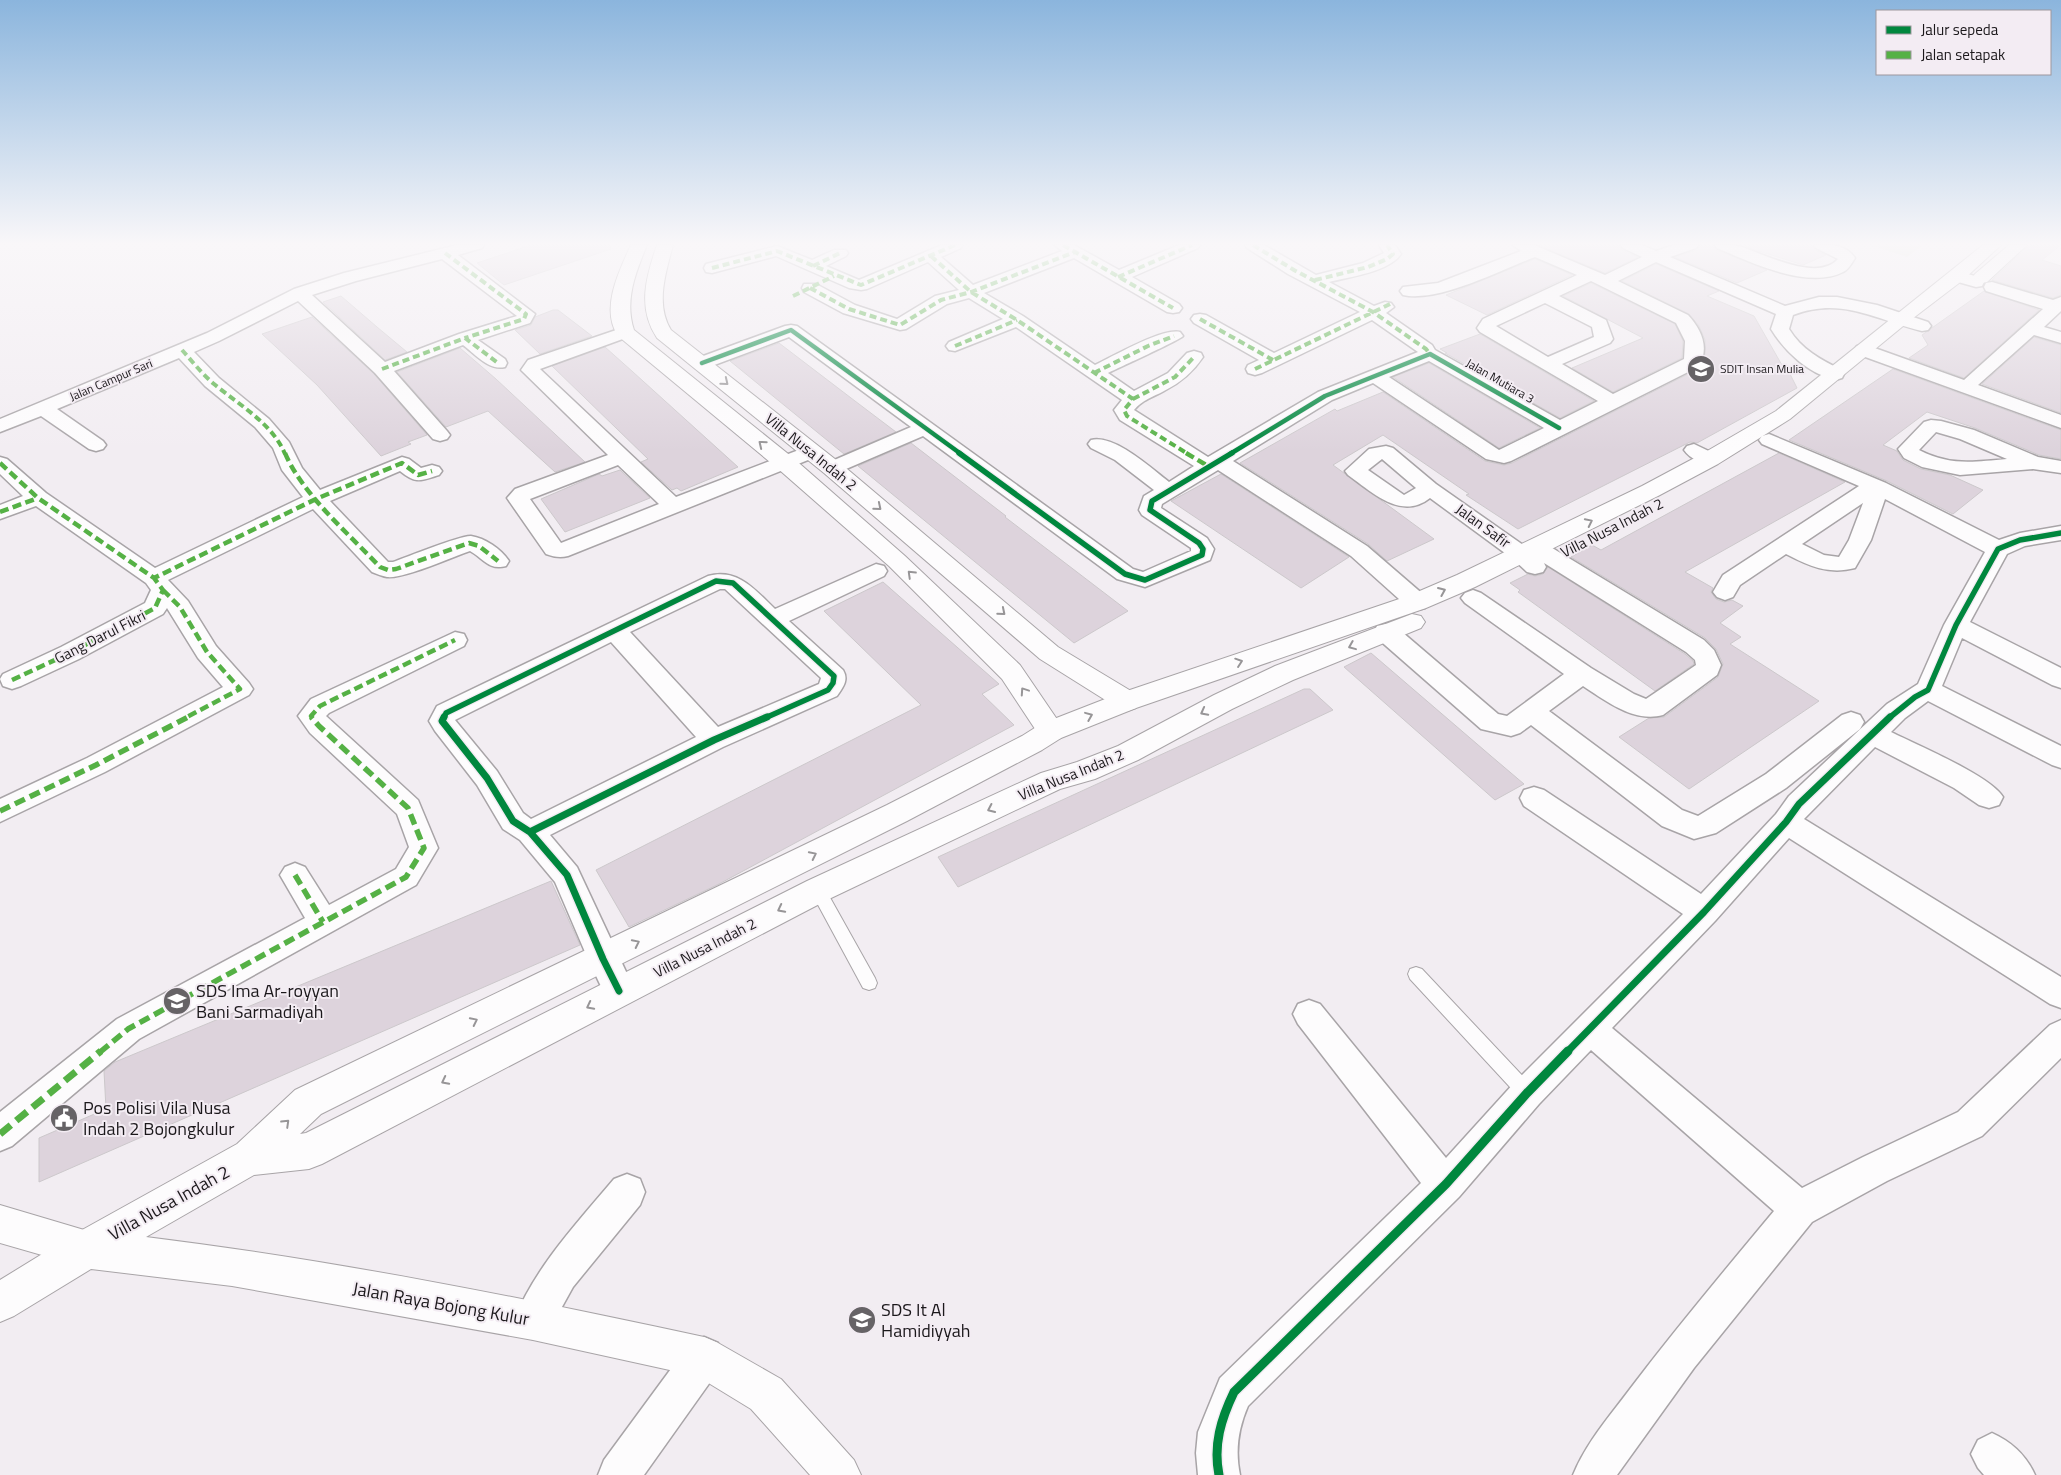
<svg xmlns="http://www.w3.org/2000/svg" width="2061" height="1475" font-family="'Titillium Web',sans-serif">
<rect width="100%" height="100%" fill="#f2edf2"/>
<path fill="#dbdfd0" d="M1871 245H1923L1907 257Z"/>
<path fill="#ddd3dc" stroke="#ccc8cb" d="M531 245H610L611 249 504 285 477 263Z
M1538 245H1619L1622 250 1638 257 1605 273Z
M1700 245H1713L1716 250 1767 270 1737 283 1675 257 1697 250Z
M1740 245H1812L1815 250 1826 255 1803 265Z
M2029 245H2061L2042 260 2061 266V295L2053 298 1992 280Z
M1535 259 1572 275 1487 315 1446 295Z
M1656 264 1719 291 1707 296 1754 316 1787 374H1790L1797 388 1697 443 1690 442 1518 529 1466 495 1469 494 1383 435 1333 465 1434 539 1387 561 1368 544 1240 463 1335 409 1337 411 1383 392 1485 461 1504 465 1512 463 1700 368 1705 354V340L1699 326 1689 314 1622 281Z
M1591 283 1675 324 1683 341 1682 358 1613 392 1572 368 1643 338 1563 296Z
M1984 291 2039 310 1964 378 1909 358 1928 345 1922 335Z
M341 296 377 327 407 352 385 360 323 302Z
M553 310H558L592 336 540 354 515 330 531 325 535 317Z
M312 317 374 374 427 435 408 442 411 444 381 456 317 385 262 334Z
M1480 334 1594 401 1560 418 1445 353H1447L1440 349Z
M2034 337 2061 345V413L1982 384Z
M779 343 855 401 896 432 844 454 730 361Z
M605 347 633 372 738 467 681 491 677 488 672 490 641 462 648 459 552 366Z
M460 348 496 379 585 462 555 472 488 411 446 427 397 372Z
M1429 363 1540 428 1499 448 1393 377Z
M1893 369 2061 430V459L2039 455 1975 428 1927 412 1883 445 1897 451 1903 460 1921 469 1950 475 1983 490 1953 514 1887 481 1789 440Z
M911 443 1006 516 1005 517 1128 611 1074 643 858 466Z
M1779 453 1845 482 1685 572 1713 588 1711 592 1716 599 1724 602 1732 600 1743 606 1720 623 1741 637 1730 644 1819 701 1689 789 1619 737 1649 718 1664 717 1718 677 1723 664 1716 649 1705 638 1571 557 1592 545 1601 550Z
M620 470 650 498 565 532 541 499 599 474 602 476Z
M1221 474 1349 557 1301 588 1171 501Z
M1548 567 1685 654 1693 661 1694 664 1655 691 1518 592 1520 590 1510 583 1528 574 1535 576 1543 574Z
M883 582 999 684 982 694 1014 725 719 884 629 927 596 870 921 705 824 611Z
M1371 653 1491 756 1524 784 1495 800 1344 667Z
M1304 689H1310L1333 710 958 887 938 857Z
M551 881 580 945 39 1182V1138L106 1109 104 1071 115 1062Z"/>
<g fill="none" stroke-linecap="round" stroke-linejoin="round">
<defs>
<path id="service" d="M818 884 823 885 875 978 877 983 875 988 869 990 863 988 810 890 813 885Z
M1416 967 1422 969 1533 1087 1536 1093 1533 1099 1527 1101 1521 1099 1410 979 1408 974 1410 969Z"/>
<path id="minor" d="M457 245H484L482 248 458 255 535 314 530 323 478 340 505 359 507 363 505 367C489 371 475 354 463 345L394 371 447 431 450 435 447 439 440 441 433 439 375 373 298 301 219 341 194 352 219 378 269 419 289 442 302 468 320 490 402 457 409 459 421 468 432 465 439 467 442 471 439 475C420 481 416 484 400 471L330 501 388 562H393C407 557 461 535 471 536 485 538 501 549 509 561L506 566C489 571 483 558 470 551 452 557 404 579 387 577 382 576 377 574 372 572L313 509 168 580 188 601 216 646 249 683 253 689 249 695 105 772 0 822V799L87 758 223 687 198 658 167 608 163 614 79 659 21 686 12 689 3 686 0 679 3 674 61 647 145 603 151 590 146 583 36 506 0 519V505L23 496 0 474V457L7 459 46 493 155 568 303 497 282 470 273 448 255 427 205 386 179 358 57 409 103 441 106 445 103 449 96 451 89 449 41 416 0 432V419L207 333 294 289 344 273ZM442 259 517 316 459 334 385 362 312 295 356 281Z
M942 245H963L961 248 941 257 973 285 1062 251 1055 245H1074L1119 270 1179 245H1200L1198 248 1132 277 1179 304 1182 308 1179 312 1173 313 1167 312 1074 258 984 293 1023 316 1095 365C1114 356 1162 328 1180 332L1183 336C1180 340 1118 368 1108 373L1134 391 1168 373 1187 353 1194 351 1201 353 1203 357C1193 372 1180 383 1164 391 1153 397 1142 400 1134 410L1208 457 1318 392 1418 352 1372 320 1262 373 1255 375 1248 373 1246 369 1248 365 1259 360 1194 323 1191 319 1194 315 1200 314 1206 315 1274 353 1360 312 1288 274 1247 248 1245 245H1264L1316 275 1363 263 1384 253 1379 245H1395L1401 254C1389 272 1349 277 1329 282L1374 306 1385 302 1391 303 1394 307 1386 313 1432 345 1435 350 1560 420 1598 401 1480 332 1477 328 1483 319 1577 275 1535 257C1501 270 1438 303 1403 295L1400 291 1403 287 1438 283 1521 251 1513 245H1534L1605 275 1642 257 1623 248 1621 245H1642L1656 251 1674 245H1698L1696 248 1670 257 1785 306 1819 297H1837L1877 305 1928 322 1931 326 1928 330 1922 331C1876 320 1842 296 1793 315L1789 329C1801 349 1821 360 1842 370L1844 374 1842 378 1835 380C1808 373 1785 352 1771 329L1776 314 1656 262 1618 281 1688 315C1702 330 1710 349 1698 367L1511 461 1504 463 1486 459 1373 383 1332 400 1233 461 1367 546 1425 596 1429 602 1425 608 1417 610 1409 608 1351 556 1218 470 1162 504 1161 508 1207 538 1214 549 1210 560 1145 587 1117 579 923 436 839 472 832 474 825 472 822 468 825 464 911 427 789 337 709 367 702 369 695 367 693 363 695 359 785 326 791 325 797 326 1133 569 1143 572 1191 551V548L1142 515 1139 510 1144 496 1154 490 1115 460 1091 448 1088 444 1091 440C1114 434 1151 468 1169 482L1194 466 1120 420 1114 410 1122 400 1016 327 955 351 949 350 946 346 949 342 1003 319 969 298 947 304 906 329 900 330 843 313 804 292 802 288 804 284H816L855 305 897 319 935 296 959 290 928 262 867 289 861 290 849 288 776 256 712 273 706 272 704 268 706 264 777 246 812 260 834 250H846L848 253 846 256 826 266 859 280ZM1591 281 1676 323 1685 341 1684 359 1613 394 1562 364 1610 343 1613 339 1606 320 1559 296ZM1545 303 1592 327 1594 337 1548 357 1496 326ZM1429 361 1544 428 1499 450 1389 377Z
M1715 245C1722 245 1731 244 1738 246 1763 253 1817 283 1838 259L1816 248 1814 245C1830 245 1845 243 1855 258 1852 263 1848 270 1843 272 1808 290 1750 262 1717 248Z
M1957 271 1982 278 1984 282 1982 286 1976 287 1951 280 1949 276 1951 272Z
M1992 282 2053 300 2061 297V311L2044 327 2061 332V343L2034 335 1978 385 2061 415V428L1857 354 1854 350 1857 346 1863 345 1869 346 1964 380 2043 309 1986 291 1984 287 1986 283Z
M625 327 631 328 634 332 631 336 540 369 676 497 804 448 811 446 818 448 821 452 818 456 568 556C560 558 554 557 546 554L507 498 515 489 608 455 521 370 528 360ZM618 465 659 504 561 543 530 499Z
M1931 420 1941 421 1974 430 2038 457 2061 461V473L2033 469 1960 475 1922 467 1904 458 1898 449 1924 422ZM1936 432 1960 439 2007 459C1972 462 1951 466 1919 450Z
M1769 434 1886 483 1999 540 2020 533 2061 526V540L2025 546 2007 554 1970 622 2061 668V688L2052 685 1962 638 1942 686 2061 746V768L2052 765 1928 701 1905 718 1891 732C1915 744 1991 776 2003 797L1999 805 1989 808 1979 805 1954 788 1875 747 1804 819 2061 977V1008L2050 1004 1789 838 1715 921 1612 1028 1802 1188 1863 1157 1958 1112 2050 1025 2061 1020V1058L1982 1136 1887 1181 1812 1222 1694 1368 1617 1475H1573C1586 1443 1609 1417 1630 1389 1676 1328 1725 1270 1774 1211L1591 1050 1539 1104 1459 1197 1248 1406C1238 1429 1235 1451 1240 1475H1198L1196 1453 1198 1432 1220 1378 1421 1183 1298 1024 1293 1014 1298 1004 1309 1000 1320 1004 1446 1158 1515 1082 1683 914 1524 806 1520 798 1524 790 1534 787 1544 790 1701 894 1776 814 1789 796 1887 704 1918 684 1944 625 1985 552 1885 499 1871 540 1855 568C1829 575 1809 566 1786 554L1740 585 1733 597 1725 600 1717 597 1713 592 1723 575 1859 486 1762 444 1759 440 1762 436ZM1863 503 1849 540 1839 557 1824 555 1802 544Z
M1694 444 1717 455 1720 459 1717 463C1706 466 1691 460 1684 450L1687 446Z
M1386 446 1393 448 1436 484 1526 547 1528 543 1536 541 1544 543 1704 640 1714 650 1721 665 1717 675 1663 715C1634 723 1606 701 1583 686L1549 711 1682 810 1698 816 1766 774 1842 715 1851 712 1860 715 1864 722 1860 729 1786 788 1716 833 1694 839 1662 826 1531 725 1520 733 1511 736 1481 729 1377 638 1374 632 1377 626 1386 624 1395 626 1498 714 1507 716 1564 674 1465 603 1461 598 1465 593 1473 590 1481 593 1591 668 1634 694 1646 699 1696 665 1695 660 1686 652 1544 563 1546 567 1543 572 1535 574 1527 572 1513 559 1430 498C1401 521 1372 492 1348 475L1345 471 1369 449ZM1382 459 1416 488 1404 495 1368 470Z
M876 564 884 566 887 571 884 576 789 621 843 670C849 680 843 687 837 696L723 747 550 835 577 867 635 991 630 1001 619 1005 608 1001 588 959 555 882 520 840 503 829 477 785 435 731 429 721 437 706 708 576C738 568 755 590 775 609ZM720 589H725L821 678 819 684 718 727 630 632ZM611 642 696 737 531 819 523 813 497 771 455 720Z
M455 632 464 634 467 640 464 646 329 713 326 716 418 800 438 848 416 885 139 1039 12 1146 0 1151V1112L117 1019 305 918 280 875 285 867 295 863 305 867 329 905 396 869 409 847 397 814 310 733 298 716 311 699Z
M627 1174 640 1179 645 1192 640 1205 573 1287 547 1334 533 1339 519 1334 514 1320C536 1266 577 1223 614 1179Z
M704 1337 718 1343 724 1357 718 1371 644 1475H598L604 1460 690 1343Z
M1992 1433C2012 1442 2026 1455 2035 1475H1984L1978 1468 1971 1454 1978 1440Z"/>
<path id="tertiary" d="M631 245H647C636 272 624 300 634 330L792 457 905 556 1020 665 1065 731 1061 738 1051 741 1041 738 1002 679 889 566 776 467 618 336C600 309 619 271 631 245Z
M657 245H673C666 272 655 304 671 330L840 463 1058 647 1136 694 1140 701 1136 708 1127 711 1118 708 1040 659 824 473 657 338C637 308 646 277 657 245Z
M0 1205 101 1235 106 1249 101 1263 87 1268 0 1243Z"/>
<path id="secondary" d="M1983 245H2001L1963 280 1908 322 1790 419 1718 464 1658 496 1475 587 1426 608 1136 708 1061 738 1042 750 907 821 321 1114 300 1134 306 1133 807 881 1041 773 1077 762 1118 746 1214 695 1275 666 1412 614 1421 616 1425 622 1421 628 1293 680 1232 709 1138 760 1095 779 1060 789 829 899 322 1164 309 1169 254 1175 146 1237C333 1260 519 1297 704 1337L718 1343 781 1379 854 1460 861 1475H810L751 1409 697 1376 533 1340 232 1286 91 1269 14 1316 0 1322V1280L73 1235 237 1144 295 1090 887 805 1022 736 1041 724 1118 694 1408 596 1457 575 1642 486 1702 454 1776 411Z
M2009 245H2027L1987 282 1981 283 1975 282 1972 278 1975 274Z"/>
</defs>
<use href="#service" stroke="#a8a4a7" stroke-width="2"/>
<use href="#minor" stroke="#a8a4a7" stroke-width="3"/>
<use href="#tertiary" stroke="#a8a4a7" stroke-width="2"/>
<use href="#secondary" stroke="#a8a4a7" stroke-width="2"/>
<use href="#service" fill="#fdfcfd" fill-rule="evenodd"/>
<use href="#minor" fill="#fdfcfd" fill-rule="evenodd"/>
<use href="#tertiary" fill="#fdfcfd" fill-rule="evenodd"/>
<use href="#secondary" fill="#fdfcfd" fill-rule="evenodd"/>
<path stroke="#55b145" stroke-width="4" stroke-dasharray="7 4" stroke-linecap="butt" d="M1063 245 1173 308
M1253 245 1294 270 1373 312 1426 349 1430 354
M445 253 526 314 524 319 465 338
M931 256 971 292 1017 320 1133 399 1124 410 1127 416 1188 454
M813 266 840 253
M712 268 777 251 861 285 955 245
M1118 277 1192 245
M1315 280 1368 267 1387 259 1393 254 1387 245
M810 288 849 309 900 325 941 300 971 292 1075 252
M793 296 834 276
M1200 319 1273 360
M955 346 1017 320
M182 350C192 361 202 374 214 384 238 404 273 424 285 454
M382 369 465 338 498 363
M1255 369 1390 304
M1094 373 1148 346 1174 336
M1133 399 1175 377 1194 357"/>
<path stroke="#55b145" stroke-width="4.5" stroke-dasharray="9 4.5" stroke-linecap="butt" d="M285 453C302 494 349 534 380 567L388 570 396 569 469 543 479 546 498 561
M1186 453 1208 466
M0 463 38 498 154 578 316 499 402 463 418 475 432 471
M0 512 38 498
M163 590 180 607 207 652 240 689 185 718
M12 680 70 653 155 608 163 590 154 578
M312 718 311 716 320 706 455 640"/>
<path stroke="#55b145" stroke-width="5.5" stroke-dasharray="11 5.5" stroke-linecap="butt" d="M0 811 96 765 188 717
M295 875 323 922
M100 1052 128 1029 406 877 424 848 408 808 319 726 311 717"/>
<path stroke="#55b145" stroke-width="7" stroke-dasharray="14 7" stroke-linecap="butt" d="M0 1134 101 1051"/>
<defs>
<path id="cycleway-far3" d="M702 363 791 330 961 454
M1230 454 1325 396 1430 354 1559 428"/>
<path id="cycleway-far2" d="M959 453 1125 574 1145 580 1202 555 1203 549 1199 543 1150 510 1152 501 1232 453
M444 718 446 713 716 581 733 583 834 676 833 683 828 690 765 718
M1889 718 1915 697 1928 690 1956 625 1998 549 2020 540 2061 533"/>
<path id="cycleway-far1" d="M444 717 442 721 487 778 513 821 530 832
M530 832 567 875 603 959 619 991
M530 832 714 740 767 717
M1567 1052 1704 912 1786 822 1799 804 1890 717"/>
<path id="cycleway" d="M1219 1475C1213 1445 1221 1419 1234 1392L1446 1184 1527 1093 1568 1051"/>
</defs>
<use href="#cycleway-far3" stroke="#f3ecf3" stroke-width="6"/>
<use href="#cycleway-far2" stroke="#f3ecf3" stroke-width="8"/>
<use href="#cycleway-far1" stroke="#f3ecf3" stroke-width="10"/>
<use href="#cycleway" stroke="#f3ecf3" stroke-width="12"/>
<use href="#cycleway-far3" stroke="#00873e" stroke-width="4.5"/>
<use href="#cycleway-far2" stroke="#00873e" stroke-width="5.5"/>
<use href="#cycleway-far1" stroke="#00873e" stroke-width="7"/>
<use href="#cycleway" stroke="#00873e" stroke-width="9"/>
</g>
<defs><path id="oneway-chevron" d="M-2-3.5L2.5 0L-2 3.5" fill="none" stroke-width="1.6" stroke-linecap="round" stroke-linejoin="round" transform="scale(1.25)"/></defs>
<g stroke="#979597">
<use href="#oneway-chevron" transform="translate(725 382) rotate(39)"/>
<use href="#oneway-chevron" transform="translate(762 444) rotate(-141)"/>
<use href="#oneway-chevron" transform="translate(878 507) rotate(40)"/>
<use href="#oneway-chevron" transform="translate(1589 522) rotate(-26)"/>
<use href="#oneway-chevron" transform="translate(911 574) rotate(-136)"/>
<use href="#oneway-chevron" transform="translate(1442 591) rotate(-23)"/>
<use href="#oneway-chevron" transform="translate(1002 612) rotate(40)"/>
<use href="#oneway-chevron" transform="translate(1352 646) rotate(158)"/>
<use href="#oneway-chevron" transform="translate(1239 662) rotate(-19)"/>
<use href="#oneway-chevron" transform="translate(1024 691) rotate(-124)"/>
<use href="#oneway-chevron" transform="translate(1204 712) rotate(152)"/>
<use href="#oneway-chevron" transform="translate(1089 716) rotate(-22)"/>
<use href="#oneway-chevron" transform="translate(991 809) rotate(155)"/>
<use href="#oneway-chevron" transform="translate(813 855) rotate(-26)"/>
<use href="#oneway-chevron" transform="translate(781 909) rotate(153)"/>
<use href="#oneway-chevron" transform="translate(636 943) rotate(-26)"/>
<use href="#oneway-chevron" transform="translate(590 1006) rotate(153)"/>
<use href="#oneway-chevron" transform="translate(474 1021) rotate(-26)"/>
<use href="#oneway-chevron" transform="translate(445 1081) rotate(153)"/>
<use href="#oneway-chevron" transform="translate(286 1123) rotate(-44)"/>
</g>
<linearGradient id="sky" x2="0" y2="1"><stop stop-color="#8bb5dd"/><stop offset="0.54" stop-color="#f9f7f9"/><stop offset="1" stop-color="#f9f7f9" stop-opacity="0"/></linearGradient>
<rect width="2061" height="451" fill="url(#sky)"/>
<defs>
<symbol id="school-disc" viewBox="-11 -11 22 22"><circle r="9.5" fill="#666366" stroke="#f3ecf3"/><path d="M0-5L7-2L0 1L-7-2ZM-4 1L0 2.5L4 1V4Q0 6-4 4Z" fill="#fff"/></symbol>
<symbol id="civic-disc" viewBox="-11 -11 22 22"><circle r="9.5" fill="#666366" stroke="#f3ecf3"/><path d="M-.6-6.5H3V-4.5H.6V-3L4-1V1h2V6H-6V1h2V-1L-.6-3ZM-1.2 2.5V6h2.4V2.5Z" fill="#fff"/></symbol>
</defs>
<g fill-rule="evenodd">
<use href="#school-disc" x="1685" y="353" width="32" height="32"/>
<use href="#school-disc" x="161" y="985" width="32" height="32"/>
<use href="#civic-disc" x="48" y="1102" width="32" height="32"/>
<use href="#school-disc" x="846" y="1304" width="32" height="32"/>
</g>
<g text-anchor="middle" stroke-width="4" stroke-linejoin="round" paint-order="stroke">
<g font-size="12" fill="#1b181b" stroke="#f3ecf3" text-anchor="start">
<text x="1720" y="373">SDIT Insan Mulia</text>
</g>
<g font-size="12" fill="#1b181b" stroke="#f3ecf3">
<text transform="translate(111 380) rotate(-23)" y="4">Jalan Campur Sari</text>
<text transform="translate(1500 381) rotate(30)" y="4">Jalan Mutiara 3</text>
</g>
<g font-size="15" fill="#1b181b" stroke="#f3ecf3">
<text transform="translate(811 452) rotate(39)" y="5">Villa Nusa Indah 2</text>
<text transform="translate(1483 526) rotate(36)" y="5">Jalan Safir</text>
<text transform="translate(1612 528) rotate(-27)" y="5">Villa Nusa Indah 2</text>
<text transform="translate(100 637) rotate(-27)" y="5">Gang Darul Fikri</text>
<text transform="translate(1071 775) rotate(-22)" y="5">Villa Nusa Indah 2</text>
<text transform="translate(705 948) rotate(-27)" y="5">Villa Nusa Indah 2</text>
</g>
<g font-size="18" fill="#1b181b" stroke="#f3ecf3" text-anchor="start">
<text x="196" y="997">SDS Ima Ar-royyan<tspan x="196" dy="21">Bani Sarmadiyah</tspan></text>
<text x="83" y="1114">Pos Polisi Vila Nusa<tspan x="83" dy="21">Indah 2 Bojongkulur</tspan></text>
<text x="881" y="1316">SDS It Al<tspan x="881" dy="21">Hamidiyyah</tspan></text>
</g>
<g font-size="18" fill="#1b181b" stroke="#f3ecf3">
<text transform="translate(169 1203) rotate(-29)" y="6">Villa Nusa Indah 2</text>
<text transform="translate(441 1304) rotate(10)" y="6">Jalan Raya Bojong Kulur</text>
</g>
</g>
<rect x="1876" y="10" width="175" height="65" fill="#f3ecf3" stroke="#9d979d"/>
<rect x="1886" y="26" width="25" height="8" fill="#00873e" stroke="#9d979d"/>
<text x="1921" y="35" font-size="15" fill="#1b181b">Jalur sepeda</text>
<rect x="1886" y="51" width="25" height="8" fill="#55b145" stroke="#9d979d"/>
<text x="1921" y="60" font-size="15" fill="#1b181b">Jalan setapak</text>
</svg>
